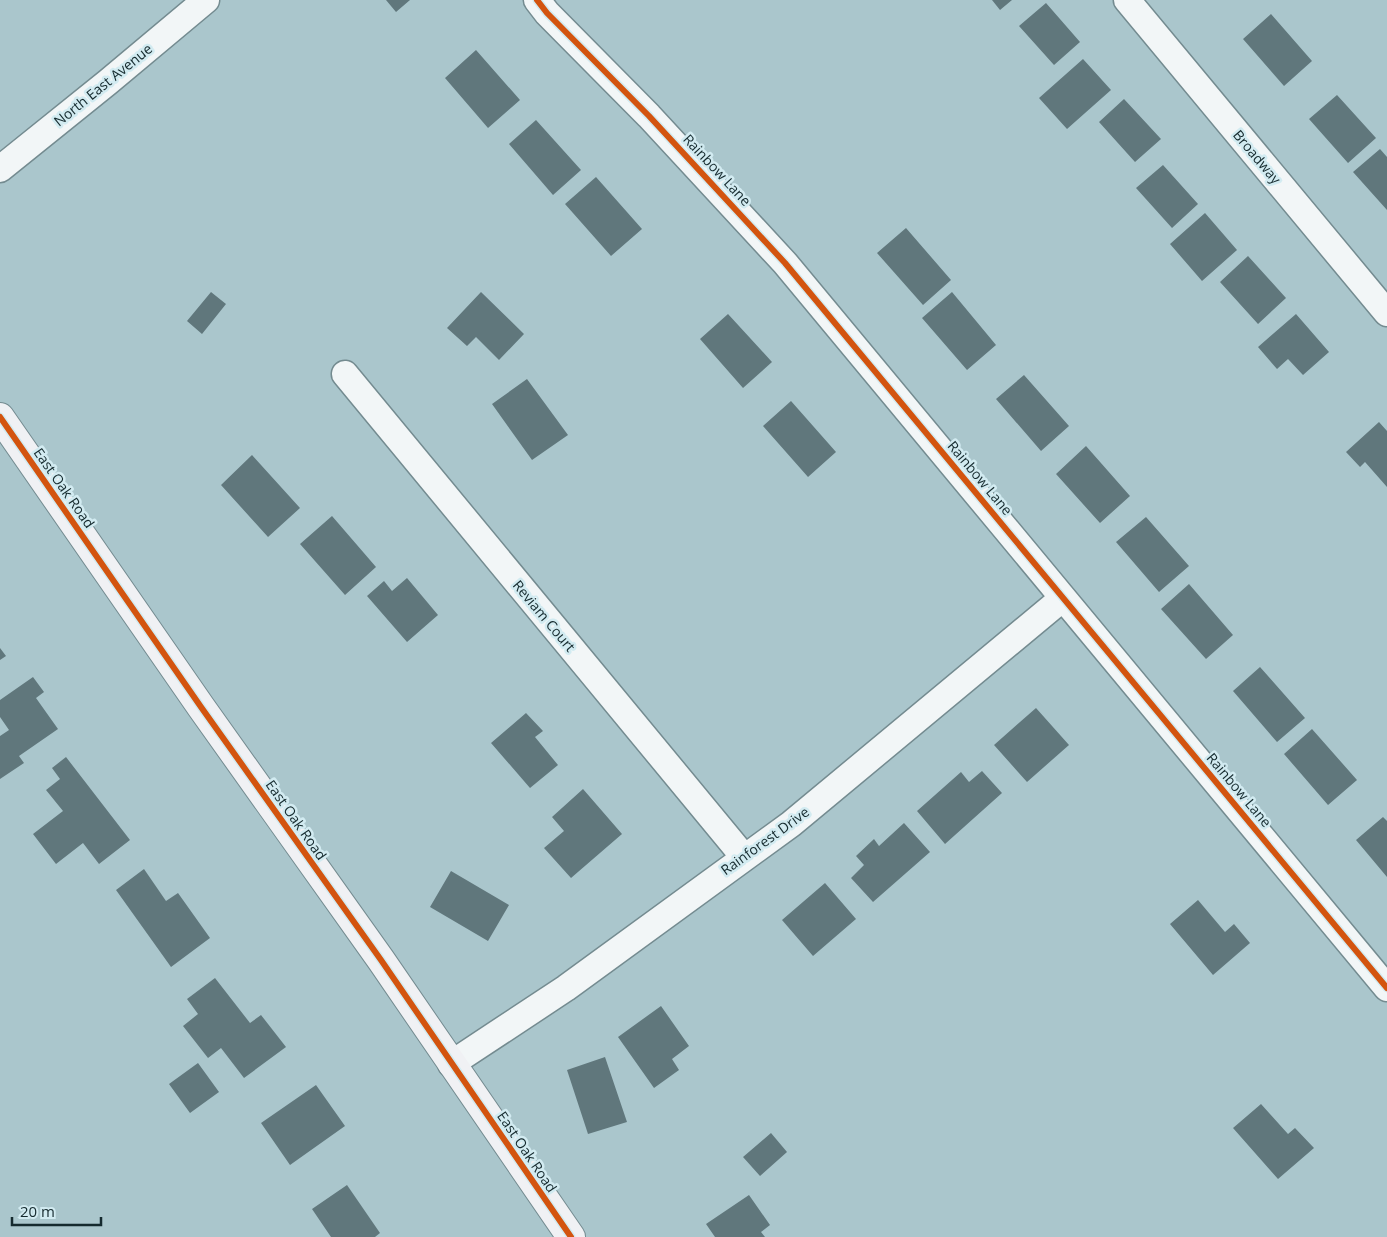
<svg xmlns="http://www.w3.org/2000/svg" width="1387" height="1237" font-family="'Open Sans',sans-serif">
<rect width="100%" height="100%" fill="#aac6cc"/>
<path fill="#60777c" d="M386 0H410L396 12Z
M992 0H1012L1000 10Z
M1046 3 1080 42 1054 65 1019 26Z
M1271 14 1312 61 1284 86 1243 39Z
M476 50 520 100 488 128 445 78Z
M1083 59 1111 90 1067 129 1039 98Z
M1337 95 1376 138 1348 163 1309 119Z
M1124 99 1161 139 1135 162 1099 122Z
M536 120 581 170 553 195 509 144Z
M1380 149 1387 157V210L1353 172Z
M1163 165 1198 204 1172 228 1136 188Z
M596 177 642 229 611 256 565 204Z
M1205 213 1237 250 1202 281 1170 244Z
M906 228 951 280 923 305 877 253Z
M1248 256 1286 298 1258 324 1220 282Z
M211 292 226 304 202 334 187 321Z
M481 292 524 334 499 360 476 337 467 346 447 328Z
M952 292 996 345 967 370 922 318Z
M728 314 772 362 743 388 700 339Z
M1296 314 1329 352 1303 375 1288 359 1277 369 1258 347Z
M1024 375 1069 426 1041 451 996 399Z
M527 379 568 435 532 460 492 404Z
M791 401 836 452 808 477 763 426Z
M1379 422 1387 431V487L1365 462 1360 467 1346 452Z
M1086 446 1130 496 1100 523 1056 474Z
M252 455 300 508 268 537 221 485Z
M332 516 376 567 345 595 300 544Z
M1146 517 1189 566 1159 592 1116 542Z
M407 578 438 615 407 642 367 596 384 581 392 591Z
M1189 584 1233 635 1206 659 1161 609Z
M0 648 6 656 0 660Z
M1260 667 1305 718 1277 742 1233 691Z
M33 677 44 692 36 698 58 729 19 756 24 763 0 779V736L9 730 0 717V700Z
M1036 708 1069 745 1027 782 994 745Z
M526 713 543 731 535 737 558 765 530 788 491 743Z
M1312 729 1357 780 1328 805 1284 754Z
M66 757 130 840 99 864 83 843 56 864 33 834 63 811 46 790 60 779 52 768Z
M982 771 1002 793 945 844 917 811 961 772 969 782Z
M583 789 622 834 571 878 544 848 564 831 552 817Z
M1383 817 1387 821V877L1356 840Z
M904 823 930 852 873 902 851 878 864 865 856 856 874 839 879 846Z
M144 869 166 901 178 893 210 938 171 967 116 890Z
M451 871 509 905 488 941 430 907Z
M825 883 856 919 813 956 782 920Z
M1198 900 1225 932 1234 924 1250 943 1213 975 1170 924Z
M215 978 250 1023 261 1015 286 1047 244 1078 221 1048 208 1058 183 1026 198 1014 187 999Z
M661 1006 689 1046 672 1059 679 1070 654 1088 618 1037Z
M605 1057 627 1122 588 1134 567 1070Z
M198 1063 219 1092 190 1113 169 1084Z
M316 1085 345 1126 290 1165 261 1123Z
M1261 1104 1288 1134 1295 1128 1314 1148 1278 1179 1233 1128Z
M771 1133 787 1152 760 1176 743 1157Z
M347 1185 380 1233 375 1237H331L312 1209Z
M749 1195 770 1225 761 1232 765 1237H715L706 1224Z"/>
<g fill="none" stroke-linecap="round" stroke-linejoin="round">
<defs>
<path id="street" d="M537 0 547 13 649 116 785 263 1387 988
M1127 0 1387 313
M0 169 108 82 206 0
M345 374 744 857
M451 1064 566 988 791 824 1063 598"/>
<path id="secondary" d="M0 417 201 707 381 960 571 1237"/>
</defs>
<use href="#street" stroke="#748b90" stroke-width="29"/>
<use href="#secondary" stroke="#748b90" stroke-width="30"/>
<use href="#street" stroke="#f2f6f7" stroke-width="26"/>
<use href="#secondary" stroke="#f0f1f4" stroke-width="28"/>
<defs>
<path id="cycleway" d="M537 0 547 13 649 116 785 263 1387 988
M0 417 201 707 381 960 571 1237"/>
</defs>
<use href="#cycleway" stroke="#d2ebf1" stroke-width="9"/>
<use href="#cycleway" stroke="#d3540f" stroke-width="6"/>
</g>
<g text-anchor="middle" stroke-width="5" stroke-linejoin="round" paint-order="stroke">
<g font-size="14" fill="#152a2e" stroke="#d2ebf1">
<text transform="translate(103 85) rotate(-39)" y="5">North East Avenue</text>
<text transform="translate(1257 157) rotate(50)" y="5">Broadway</text>
<text transform="translate(717 170) rotate(47)" y="5">Rainbow Lane</text>
<text transform="translate(980 478) rotate(50)" y="5">Rainbow Lane</text>
<text transform="translate(64 488) rotate(55)" y="5">East Oak Road</text>
<text transform="translate(544 616) rotate(50)" y="5">Reviam Court</text>
<text transform="translate(1239 790) rotate(50)" y="5">Rainbow Lane</text>
<text transform="translate(296 820) rotate(55)" y="5">East Oak Road</text>
<text transform="translate(765 841) rotate(-36)" y="5">Rainforest Drive</text>
<text transform="translate(527 1152) rotate(56)" y="5">East Oak Road</text>
</g>
</g>
<path d="M12 1217v8h89v-8" fill="none" stroke="#152a2e" stroke-width="2.5"/>
<text x="20" y="1217" font-size="15" fill="#152a2e" stroke="#d2ebf1" stroke-width="4" paint-order="stroke">20 m</text>
</svg>
